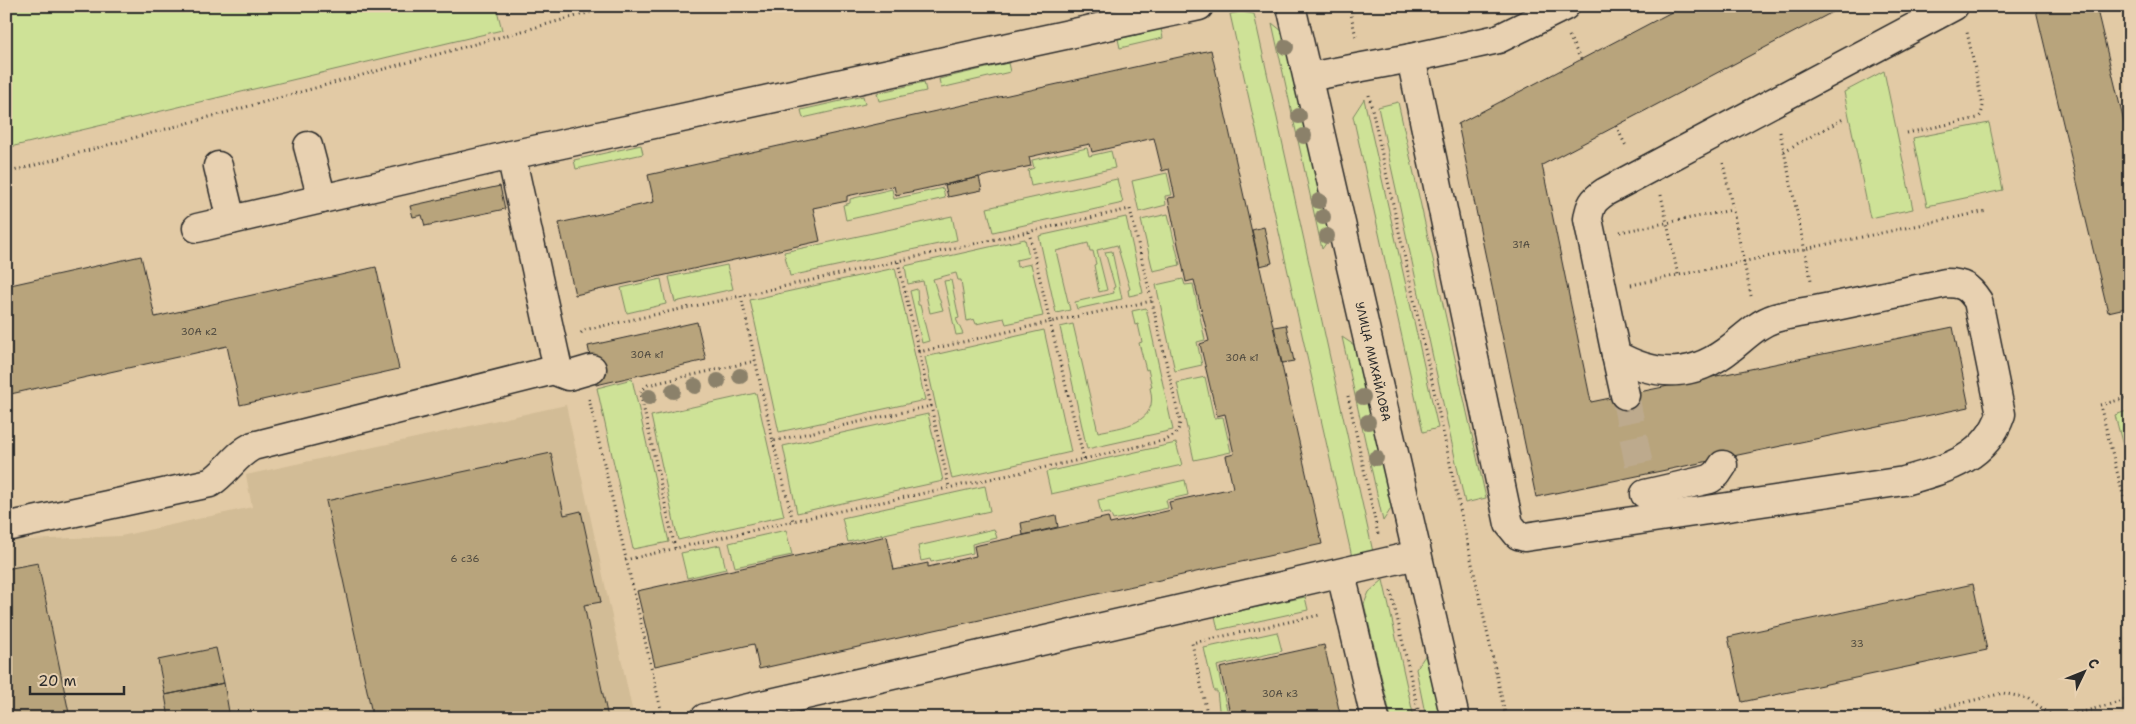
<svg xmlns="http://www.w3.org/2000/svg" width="2136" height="724" font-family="'Shantell Sans',sans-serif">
<rect width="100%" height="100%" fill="#e2caa5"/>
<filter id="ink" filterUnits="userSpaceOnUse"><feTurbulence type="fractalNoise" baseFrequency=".02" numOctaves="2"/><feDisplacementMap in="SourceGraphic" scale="10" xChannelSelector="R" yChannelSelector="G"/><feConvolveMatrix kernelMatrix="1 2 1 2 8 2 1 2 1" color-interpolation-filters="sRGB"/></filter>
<g filter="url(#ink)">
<path fill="#d2bc96" d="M566 405 634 718H6V541L121 536 252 507 246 475Z"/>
<path fill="#cee297" stroke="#7c8661" d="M16 6H496L502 30 6 148V8Z
M1241 12 1254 14 1373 552 1352 557 1230 14Z
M1272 23 1287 35 1334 232 1322 249Z
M1161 29 1163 38 1120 48 1118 39Z
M1008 63 1010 72 941 88 939 79Z
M1884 71 1913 209 1870 218 1844 92Z
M924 82 926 91 879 101 877 93Z
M863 96 865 104 803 118 801 110Z
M1364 99 1438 428 1423 432 1353 116Z
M1398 102 1486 498 1465 503 1378 107Z
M1989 123 2003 190 1927 206 1913 138Z
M641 145 643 154 576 169 574 160Z
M1087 148 1089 156 1111 151 1115 168 1031 186 1028 170 1034 168 1032 160Z
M1167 173 1172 195 1165 196 1166 205 1139 212 1132 181Z
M1117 179 1123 203 993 232 987 208Z
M943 188 945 198 846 220 843 205 850 203V199L892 189 894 199Z
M1168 214 1180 265 1153 271 1141 220Z
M952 216 957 240 790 276 784 252Z
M1126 217 1143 293 1129 296 1128 290 1130 289 1117 245 1097 250 1107 290 1099 292 1094 265 1096 264 1093 251H1090L1088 243 1056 251 1070 310 1056 313 1039 236Z
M1025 239 1029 257 1016 260 1017 267 1031 264 1043 316 1006 324 1004 318 976 324 974 319 967 321 961 280H958L956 273 933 279 943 310 930 313 923 281 908 284 905 266Z
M1112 251 1122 299 1077 309 1075 302 1114 293 1113 288 1115 287 1105 252Z
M727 265 733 289 675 302 669 277Z
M895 268 925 400 779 432 750 300Z
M661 279 666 304 627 313 621 288Z
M1183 279 1185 285 1193 284 1205 340 1197 342 1202 365 1175 371 1156 285Z
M951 280 959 318 956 319 963 334 956 335 944 281Z
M917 289 918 305H920L929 341 922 343 910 291Z
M1146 308 1173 430 1087 449 1060 327 1073 324 1098 432C1122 427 1160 424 1150 388L1152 387 1148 369 1146 370 1139 343 1142 342 1138 324 1135 325 1132 311Z
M1044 330 1071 452 952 479 925 357Z
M1342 337 1360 349 1394 504 1383 521Z
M1205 377 1214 418 1223 417 1231 452 1194 460 1177 383Z
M632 379 669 542 633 549 597 388Z
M756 393 784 516 678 540 651 416Z
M2130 410V473L2115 415Z
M928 414 943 481 797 513 783 446Z
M1176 443 1182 465 1051 494 1046 472Z
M1185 480 1188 495 1166 500 1168 508 1113 520 1110 513 1101 514 1098 500Z
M985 486 990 511 848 542 842 518Z
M994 529 997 538 972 544 973 553 931 562 930 559 921 561 918 546Z
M786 530 792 555 735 567 729 543Z
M720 545 726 569 687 578 681 553Z
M1383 580 1414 718H1391L1364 604 1369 592Z
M1305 597 1308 610 1218 630 1215 616Z
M1277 632 1282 651 1217 666 1229 718H1220L1217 691H1214L1204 648Z
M1427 653 1441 718H1426L1416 669Z"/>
<path fill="#b8a47b" stroke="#2b2b2b" d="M1683 6H1844L1542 165 1591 402 1953 327 1969 407 1536 497 1458 124Z
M2035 6H2096L2130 147V307L2108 312Z
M1211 50 1322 544 759 669 754 644 655 666 637 591 887 536 894 570 928 563V567L976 556 974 546 1108 517 1110 524 1141 517 1171 510 1169 502 1233 488 1226 456 1234 454 1225 414 1217 416 1200 344 1209 341 1194 280 1186 282 1168 198 1175 197 1169 169 1162 171 1154 138 1092 152 1090 144 1060 150 1029 157 1031 166 896 195 894 186 847 196V201L813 208 820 241 575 295 559 223 654 202 648 175Z
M979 177 982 190 948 197 945 185Z
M500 186 505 209 425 226 422 215 413 217 410 206Z
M1264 227 1272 263 1260 266 1252 230Z
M141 256 155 317 376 267 399 369 240 405 227 346 6 395V286Z
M697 322 706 360 596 385 588 346Z
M1286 325 1294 361 1282 363 1274 327Z
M551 453 564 515 581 511 601 602 584 605 608 718H373L326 501Z
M1056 515 1058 527 1023 535 1021 523Z
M38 563 70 718H6V569Z
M1973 584 1987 650 1742 702 1728 637Z
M1324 645 1341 718H1231L1220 668Z
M216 648 224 683 165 695 158 660Z
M224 683 230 718H169L165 695Z"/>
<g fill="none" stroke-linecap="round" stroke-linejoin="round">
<path stroke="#bdaa8d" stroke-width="28" stroke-dasharray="28 14" stroke-linecap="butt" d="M1625 395 1641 475"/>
<defs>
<g id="minor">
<path id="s1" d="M1291 6 1455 718"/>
<path d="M1565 6 1498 39 1411 58 1509 524 1518 535 1525 537 1904 481C1946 469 1986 459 2001 414L1978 301C1969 287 1963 283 1946 283 1908 291 1870 299 1831 307 1813 311 1793 313 1775 318 1757 324 1746 336 1732 347 1694 378 1657 378 1616 355L1588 219C1590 205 1593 200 1605 192L1954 6"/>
<path d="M1308 77 1411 58"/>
<path d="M308 146 322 199"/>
<path d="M511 155 558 369 560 373 568 376 592 369"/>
<path d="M218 166 231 220"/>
<path d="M197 228 511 155 1199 6"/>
<path d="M1616 355 1625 395"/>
<path d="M1645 494 1710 479 1717 474 1723 465"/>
<path d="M6 527 210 483C227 472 235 455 253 446L558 369"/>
<path d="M1341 574 1375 718"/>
<path d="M705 718 1417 555"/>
</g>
</defs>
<use href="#minor" stroke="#2b2b2b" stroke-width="31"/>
<path stroke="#2b2b2b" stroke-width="3" stroke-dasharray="1 4" stroke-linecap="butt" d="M1349 6 1356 37
M1569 36 1581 60
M1369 95 1506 718
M1616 126 1627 148
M1780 132 1811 280
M1907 133 1978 118 1981 115 1983 106 1967 32
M1784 151 1845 118
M1723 163 1751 296
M6 173 613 6
M1661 195 1678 275
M1029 232 1050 322 1152 301
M1620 232 1732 210
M898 262 919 352
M1631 285 1987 211
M581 333 584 330 741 296
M1348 396 1378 534
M2130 397 2100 405 2130 522
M589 399 663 718
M931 406 949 487
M773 441 793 521 1084 459 1050 322 919 352 931 406 773 441 741 296 1130 209 1180 421C1179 432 1176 435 1166 440L1084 459
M675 548 640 392 648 385 755 361
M625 560 793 521
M1391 591 1420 718
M1208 718 1192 643 1320 615
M1902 718 2003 693 2027 698 2056 718
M2061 718 2130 699"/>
<use href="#minor" stroke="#e8d1b1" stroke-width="28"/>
</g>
<g fill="#8b816b">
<circle cx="1286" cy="47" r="8"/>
<circle cx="1299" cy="116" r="8"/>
<circle cx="1304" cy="136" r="8"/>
<circle cx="1319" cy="201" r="8"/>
<circle cx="1323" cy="217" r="8"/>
<circle cx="1327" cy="236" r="8"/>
<circle cx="740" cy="376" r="8"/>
<circle cx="718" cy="381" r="8"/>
<circle cx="695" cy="386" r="8"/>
<circle cx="673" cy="391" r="8"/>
<circle cx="649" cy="397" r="8"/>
<circle cx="1363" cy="397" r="8"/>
<circle cx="1368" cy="422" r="8"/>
<circle cx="1376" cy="458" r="8"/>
</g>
</g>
<g text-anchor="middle" stroke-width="4.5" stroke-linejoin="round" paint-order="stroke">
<g font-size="10" fill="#4e493f">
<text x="1521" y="248">31А</text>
<text x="199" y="335">30А к2</text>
<text x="647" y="358">30А к1</text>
<text x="1242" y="361">30А к1</text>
<text x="465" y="562">6 с36</text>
<text x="1857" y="647">33</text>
<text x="1280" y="697">30А к3</text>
</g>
<g font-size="12" fill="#2b2b2b" stroke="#e8d1b1">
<text dy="4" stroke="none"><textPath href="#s1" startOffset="365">УЛИЦА МИХАЙЛОВА</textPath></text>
</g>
</g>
<rect width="2136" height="724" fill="none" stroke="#e8d1b1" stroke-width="25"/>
<rect x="12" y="12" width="2111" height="699" fill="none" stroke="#2b2b2b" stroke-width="2" filter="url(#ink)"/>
<g transform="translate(2084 672) rotate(47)" stroke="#e8d1b1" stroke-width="4" paint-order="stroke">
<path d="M0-4L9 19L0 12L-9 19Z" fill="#2b2b2b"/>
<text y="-8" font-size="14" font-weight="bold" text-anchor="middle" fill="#2b2b2b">С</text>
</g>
<path d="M30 686v8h94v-8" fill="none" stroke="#2b2b2b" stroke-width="2.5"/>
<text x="38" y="686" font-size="15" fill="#2b2b2b" stroke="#e8d1b1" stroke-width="4" paint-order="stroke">20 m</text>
</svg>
